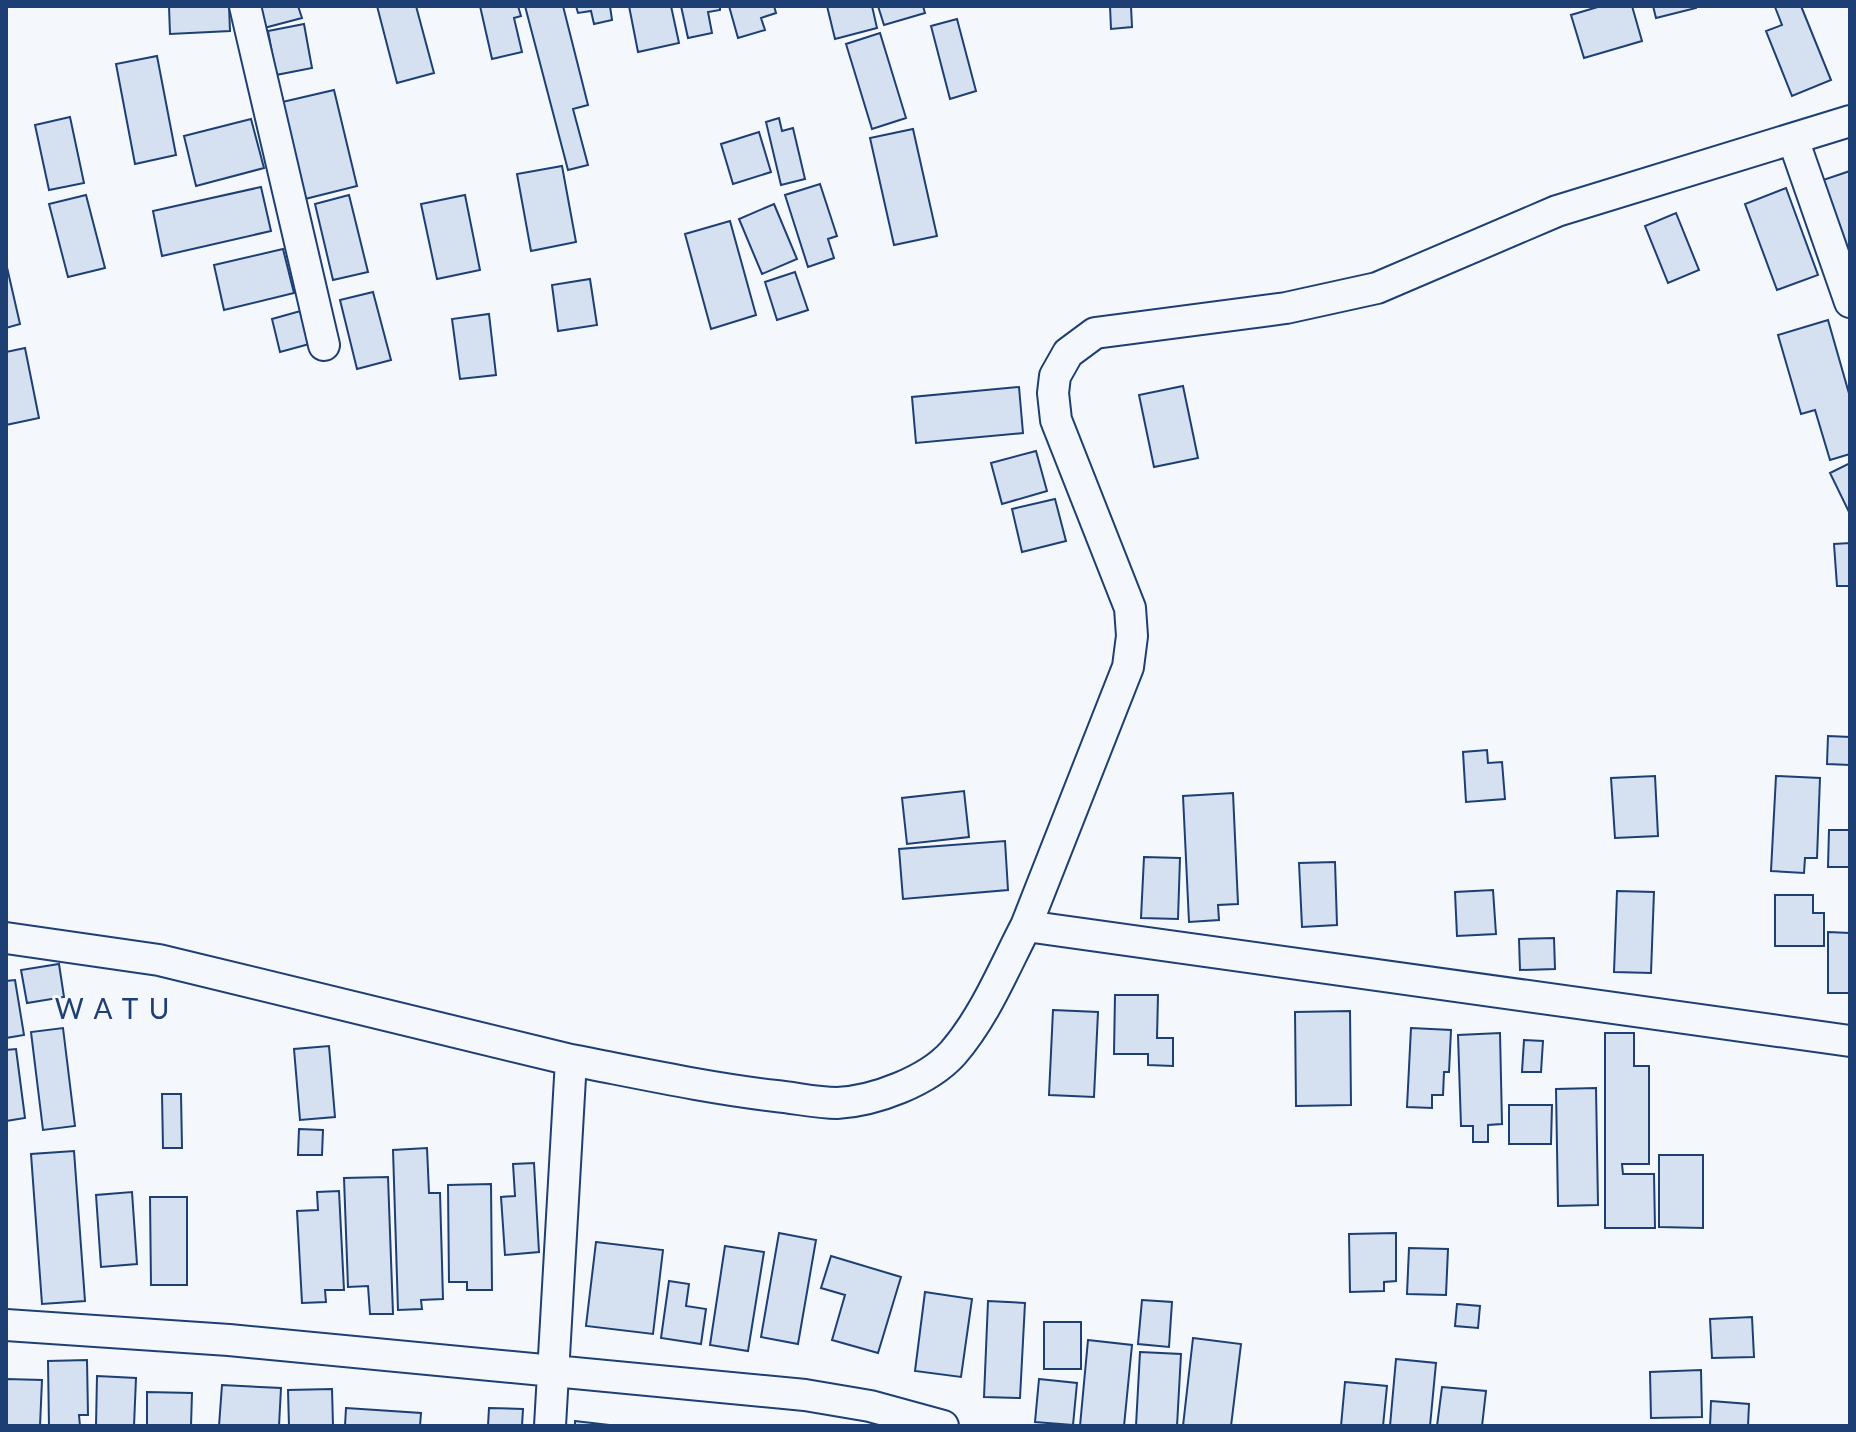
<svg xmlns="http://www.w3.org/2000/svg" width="1856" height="1432" font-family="Lato,sans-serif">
<rect width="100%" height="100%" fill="#f4f7fb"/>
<path fill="#d5e0f0" stroke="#1d3f73" stroke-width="2" d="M169 6H229L230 31 170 34Z
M258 6H298L302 18 264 28Z
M377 6H416L434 73 397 83Z
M480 6H518L521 16 514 18 522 52 492 59Z
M525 6H563L588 105 573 109 588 165 568 170Z
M576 6H610L612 20 594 24 591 11 578 13Z
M629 6H671L679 43 638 52Z
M681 6H720V10L708 12 712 33 688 38Z
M729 6H774L776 13 761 18 765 30 738 38Z
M827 6H872L877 28 835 39Z
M878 6H923L925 13 884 25Z
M1110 6H1131L1132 27 1111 29Z
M1601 6H1632L1642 41 1584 58 1571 15Z
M1653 6H1696V8L1656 18Z
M1801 6 1831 80 1792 96 1766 31 1782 25 1775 7Z
M957 19 976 91 950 99 931 26Z
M304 24 312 68 276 75 268 31Z
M880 33 906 118 872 129 846 44Z
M157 56 176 155 135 164 116 64Z
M334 90 357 186 301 200 278 103Z
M70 117 84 183 49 190 35 125Z
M779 118 782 131 793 128 805 179 781 185 766 122Z
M251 119 264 168 196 186 184 136Z
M913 129 937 236 894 245 870 138Z
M759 132 771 172 733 184 721 144Z
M562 166 576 242 531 251 517 174Z
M1850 171V251L1843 254 1817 182Z
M820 184 837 236 828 239 834 258 808 267 785 195Z
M261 187 271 231 162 256 153 211Z
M1786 188 1818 275 1777 290 1745 204Z
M86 195 105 268 68 277 49 204Z
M349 195 368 272 333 280 315 204Z
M465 195 480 270 437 279 421 204Z
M774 204 797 259 762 274 739 219Z
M1676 213 1699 270 1668 283 1645 226Z
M730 221 756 315 711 329 685 234Z
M283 249 294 293 224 310 214 265Z
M6 263 20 324 6 328Z
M795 272 808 310 777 320 765 282Z
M590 279 597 325 558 331 552 285Z
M373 292 391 360 357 369 340 300Z
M304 310 313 343 280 352 272 319Z
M489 314 496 375 460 379 452 319Z
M1828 320 1850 397V454L1830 460 1815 410 1801 414 1778 335Z
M25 348 39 418 6 425V352Z
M1183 386 1198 458 1154 467 1139 395Z
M1019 387 1023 433 916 443 912 397Z
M1036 451 1047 491 1002 504 991 463Z
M1850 463V514L1830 473Z
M1055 499 1066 541 1022 552 1012 509Z
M1850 543V586H1837L1834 544Z
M1828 736 1850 737V765L1827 764Z
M1487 750 1488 763 1502 762 1505 799 1466 802 1463 752Z
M1655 776 1658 836 1615 838 1611 778Z
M1776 776 1820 778 1817 858H1805L1804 873 1771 871Z
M964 791 969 837 907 844 902 798Z
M1233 793 1238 904 1218 905 1219 920 1189 922 1183 796Z
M1829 830H1850V867H1828Z
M1005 841 1008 890 903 899 899 849Z
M1144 857 1180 858 1178 919 1141 918Z
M1335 862 1337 925 1302 927 1299 863Z
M1493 890 1496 934 1457 936 1455 892Z
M1617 891 1654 892 1651 973 1614 972Z
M1775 895H1813V913H1824V946H1775Z
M1828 932 1850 933V993H1828Z
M1554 938 1555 969 1520 970 1519 939Z
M59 964 64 997 27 1003 21 970Z
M15 980 24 1035 6 1038V981Z
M1115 995H1158L1157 1038H1173V1066L1148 1065V1054H1114Z
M1053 1010 1098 1012 1094 1097 1049 1095Z
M1350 1011 1351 1105 1296 1106 1295 1012Z
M63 1028 75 1126 43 1130 31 1032Z
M1411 1028 1451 1030 1449 1072H1444L1443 1095H1432V1108L1407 1107Z
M1500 1033 1502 1124 1488 1125V1142H1473V1126H1461L1458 1035Z
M1605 1033H1634V1066H1649V1164H1622L1623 1174H1654L1655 1228H1605Z
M1524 1040 1543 1041 1541 1072H1522Z
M329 1046 335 1117 300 1120 294 1049Z
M16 1049 25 1118 6 1121V1050Z
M1596 1088 1598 1205 1558 1206 1556 1089Z
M162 1094H181L182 1148H163Z
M1509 1105H1552L1551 1144H1509Z
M299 1129 323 1130 322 1155H298Z
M427 1148 429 1193H440L443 1299 421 1300 422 1309 398 1310 393 1150Z
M74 1151 85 1301 42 1304 31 1154Z
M1659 1155H1703V1228L1659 1227Z
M534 1163 539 1252 505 1255 501 1197 515 1196 513 1164Z
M388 1177 393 1314H370L368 1286 348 1287 344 1178Z
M491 1184 492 1290H467V1282H449L448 1185Z
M339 1191 344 1290H325L326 1302 302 1303 297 1211 318 1210 317 1192Z
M132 1192 137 1264 101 1267 96 1195Z
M150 1197H187V1285H151Z
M779 1233 816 1240 798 1344 761 1337Z
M1396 1233V1281L1384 1282V1291L1350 1292 1349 1234Z
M596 1242 663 1250 653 1334 586 1326Z
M725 1246 764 1252 748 1351 710 1345Z
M1409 1248 1448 1249 1446 1295 1407 1294Z
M831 1256 901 1277 878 1353 832 1340 845 1295 821 1288Z
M669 1281 689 1284 686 1306 706 1309 701 1344 661 1338Z
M925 1292 972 1299 961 1377 915 1371Z
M1142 1300 1172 1302 1169 1347 1138 1344Z
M988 1301 1025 1303 1020 1398 984 1397Z
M1457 1304 1480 1306 1478 1328 1455 1326Z
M1752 1317 1754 1357 1712 1358 1710 1319Z
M1044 1322H1081V1369H1044Z
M1193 1338 1241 1344 1231 1426H1183Z
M1088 1340 1132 1345 1124 1426H1080Z
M1140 1352 1181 1354 1177 1426H1136Z
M1396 1359 1436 1363 1430 1426H1390Z
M87 1360 88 1415H79L80 1426H49L48 1361Z
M1701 1370 1702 1417 1651 1418 1650 1372Z
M97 1376 136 1378 134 1426H96Z
M6 1379 42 1380 40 1426H6Z
M1039 1379 1077 1383 1073 1425 1035 1422Z
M1345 1382 1387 1386 1383 1426H1341Z
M222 1385 281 1388 279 1426H219Z
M1442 1387 1486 1391 1482 1426H1437Z
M332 1389 333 1426H289L288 1390Z
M147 1392 192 1393 191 1426H147Z
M1711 1401 1749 1404 1748 1426H1710Z
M346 1408 421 1413 420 1426H345Z
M489 1408 523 1409 522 1426H488Z
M575 1421 618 1426H575Z"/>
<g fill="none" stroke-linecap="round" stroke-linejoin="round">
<defs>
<path id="street" d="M245 6 324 345
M1793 139 1850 302
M1026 926 1128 667 1132 636 1130 608 1056 420 1053 393 1055 376 1068 353 1095 333 1286 308 1377 288 1557 211 1850 121
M6 938 159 960 571 1060
M6 1325 229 1340 805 1395 870 1406 943 1426
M550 1426 571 1060C639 1073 707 1088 776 1096 796 1098 817 1103 837 1103 875 1101 928 1081 953 1053 985 1016 1004 968 1026 926L1850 1041"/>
</defs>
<use href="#street" stroke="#1d3f73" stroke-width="34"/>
<use href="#street" stroke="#f4f7fb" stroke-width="30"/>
</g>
<g text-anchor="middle" stroke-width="6" stroke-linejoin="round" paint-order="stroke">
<g font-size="28" letter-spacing="2" fill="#1d3f73" stroke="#f4f7fb">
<text x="113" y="1019">W A T U</text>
</g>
</g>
<rect width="1856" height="1432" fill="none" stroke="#1d3f73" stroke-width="16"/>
</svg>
